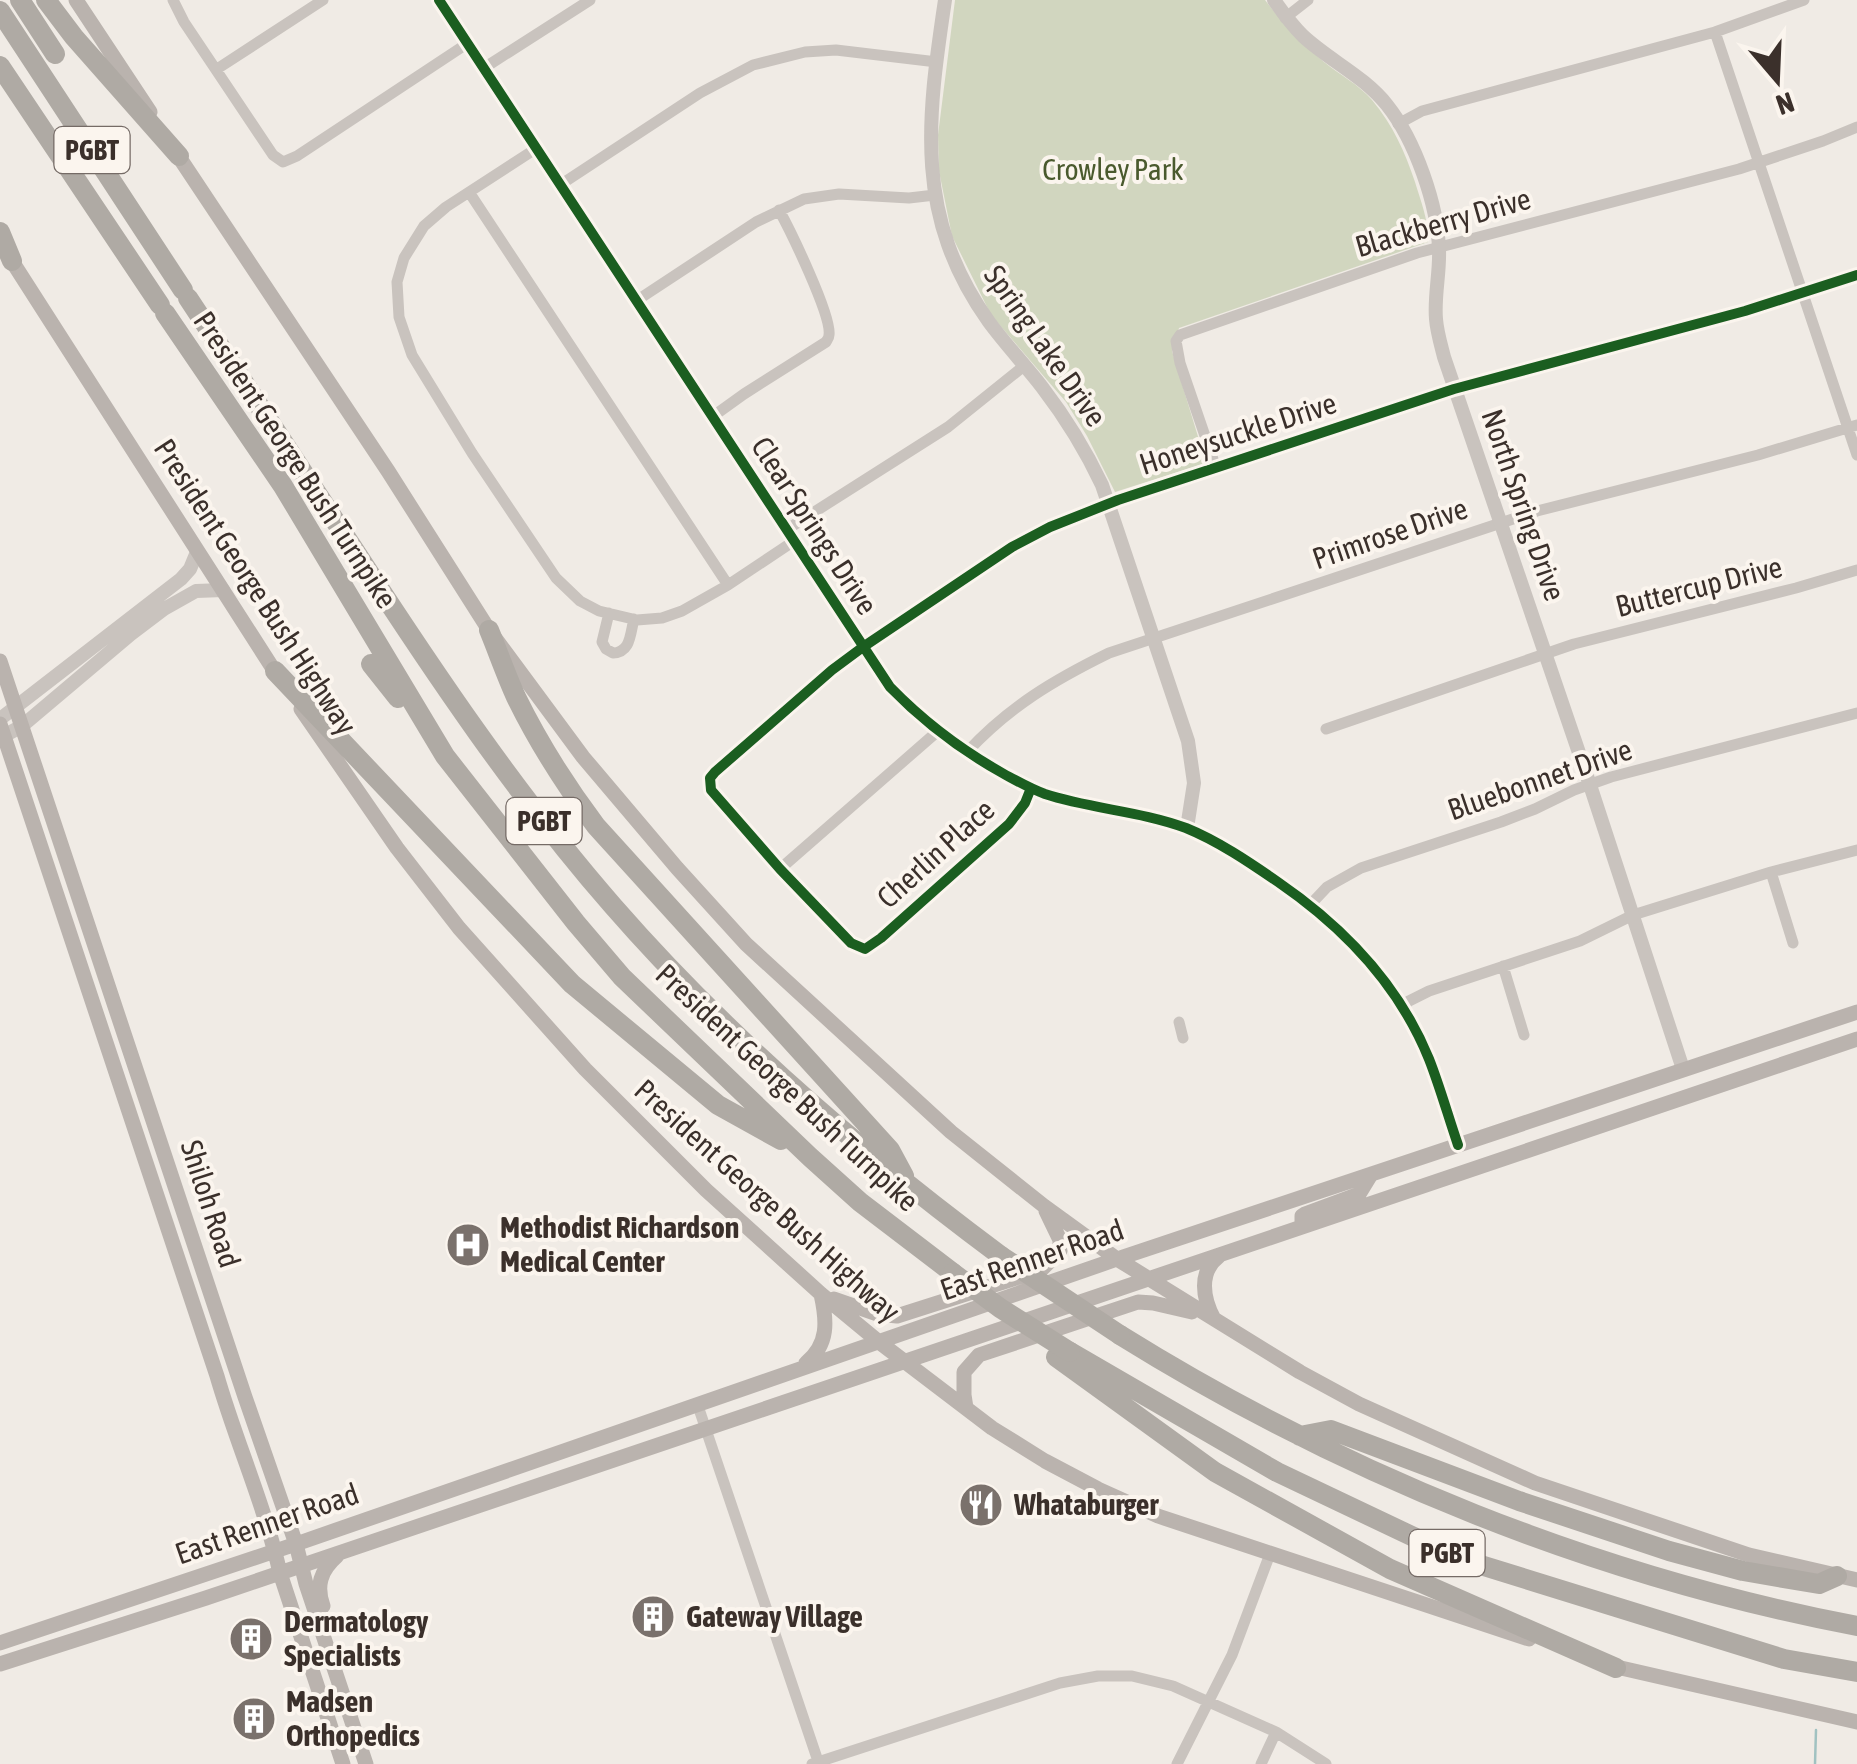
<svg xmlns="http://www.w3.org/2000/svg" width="1857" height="1764" font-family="'Asap Condensed',sans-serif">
<rect width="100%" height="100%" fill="#f0ebe5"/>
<path fill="#d1d6bf" d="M955 0H1265C1282 23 1302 43 1324 62 1340 75 1358 84 1372 100 1393 125 1405 152 1415 182 1421 202 1429 221 1428 242L1179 328 1172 351 1206 463 1115 492 1087 436 1066 402 991 315 952 236 939 171 938 135Z"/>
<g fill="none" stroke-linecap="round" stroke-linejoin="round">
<path stroke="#a1c2c1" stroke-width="2.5" d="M1815 1764 1816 1730"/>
<path stroke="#c9c3be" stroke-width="11" d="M173 0 184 22 273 155 283 162 297 156 468 43
M1285 18 1308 0
M1715 32 1857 455
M484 68 590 0
M217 69 323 0
M1398 124 1422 111 1715 32 1804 0
M537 148 446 207 424 226 404 258 397 282 399 317 412 355 472 453 556 578 580 601 599 611 637 620 662 618 682 611 728 585 794 541
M560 185 700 93 753 65 805 52 836 50 937 62
M469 192 728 585
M636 301 756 222 804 199 839 194 909 198 935 195
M712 417 744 394 826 342C827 340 829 338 829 335 832 316 790 230 779 210
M1216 468 1180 363 1176 341 1180 335 1417 253 1739 169 1823 141 1857 127
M786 530 948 427 1024 366
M609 613 602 642 606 649 613 653C631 652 630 634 634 619
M1326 729 1574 644 1796 588 1857 570
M967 752C1010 706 1054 680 1109 653L1537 511 1758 455 1857 425
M1031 788 1025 803 1009 824 881 938 865 949 851 943 780 869 711 790 710 778 715 772 832 670 863 647 1012 547 1050 527 1118 500 1454 389 1745 311 1857 275
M780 869 938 731
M1771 872 1793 943
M1311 904 1327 887 1361 868 1501 822 1535 809 1574 790 1611 777 1857 713
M1503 966 1524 1035
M1401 1008 1409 1001 1429 991 1580 941 1633 915 1771 872 1857 850
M1179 1022 1183 1038
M698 1406 819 1764
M812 1764 1060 1683 1098 1676H1132L1173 1686 1276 1732 1326 1764
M1177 1764 1232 1655 1270 1554
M1261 1764 1276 1732"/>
<path stroke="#c9c3be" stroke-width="14" d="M439 0 890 687C924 722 961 750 1004 774 1017 781 1031 789 1045 794 1091 809 1140 811 1186 828 1218 841 1249 862 1278 882 1342 926 1399 985 1429 1059 1440 1087 1448 1116 1458 1145
M945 0C927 120 914 217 989 322 1006 345 1025 365 1042 387 1065 417 1086 451 1102 485L1188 741 1194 783 1187 828
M1274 0C1283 13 1292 25 1303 36 1330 61 1364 76 1387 105 1415 140 1438 205 1439 250 1440 273 1434 296 1436 319 1437 332 1441 345 1444 357L1590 785 1683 1069
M0 719 181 579 190 569 197 552
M0 738 22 726 131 634 164 609 196 591 223 590"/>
<path stroke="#bab3ae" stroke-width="15" d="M76 0 150 112
M173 148 388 471 489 630 583 757 677 868 746 944 951 1132 1044 1206 1117 1259 1300 1372 1359 1404 1535 1483 1749 1555 1857 1580
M8 255 279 678
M0 661 245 1397 296 1544 306 1584 366 1764
M301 709 397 848 459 928 585 1069 706 1190 821 1294 879 1342 992 1428 1045 1461 1098 1489 1158 1516 1529 1639
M0 724 217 1376C236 1442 265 1506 280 1573L343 1764
M1302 1226V1216L1305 1214 1359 1194 1370 1176
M834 1299 877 1314 897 1316 1041 1270 1060 1251V1240L1046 1211
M1214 1319C1203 1299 1198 1272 1219 1256
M806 1363C829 1344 827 1321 821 1294
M966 1408 964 1395V1372L979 1355 1138 1302 1153 1303 1192 1312
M323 1606C316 1586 320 1571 337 1556
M0 1643 296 1544 1117 1259 1857 1012
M0 1664 206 1598 1857 1039
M1608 1665 1857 1722"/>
<path stroke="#afaaa4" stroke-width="20" d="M20 0 55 54
M46 0 74 37 179 156
M0 11 183 290
M0 66 160 305
M0 232 12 261
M188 298C244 382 299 467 355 551 435 674 517 796 613 906 728 1038 862 1153 1001 1256
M165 313 283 486 445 756 576 923 622 977 810 1157 860 1202 953 1273
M489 630C498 652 506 675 516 697 538 742 566 786 596 826L890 1150 904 1176
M371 664 398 698
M275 671 572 984 718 1105 781 1140
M1120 1335C1345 1475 1596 1576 1857 1626
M1070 1352 1277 1472 1458 1558 1784 1659 1857 1672
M1056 1357 1215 1472 1390 1569 1616 1668
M1300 1436 1331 1430 1519 1501 1669 1551 1743 1571 1819 1584 1837 1576"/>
<path stroke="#afaaa4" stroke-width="20" d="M1001 1256 1120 1335
M953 1273 1000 1308 1070 1352"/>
<defs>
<path id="cycleway" d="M439 0 890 687C924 722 961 750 1004 774 1017 781 1031 789 1045 794 1091 809 1140 811 1186 828 1218 841 1249 862 1278 882 1342 926 1399 985 1429 1059 1440 1087 1448 1116 1458 1145
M1031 788 1025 803 1009 824 881 938 865 949 851 943 780 869 711 790 710 778 715 772 832 670 863 647 1012 547 1050 527 1118 500 1454 389 1745 311 1857 275"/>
</defs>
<use href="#cycleway" stroke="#fbf5ee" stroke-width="16"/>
<use href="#cycleway" stroke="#1b5e20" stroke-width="10"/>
</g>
<defs>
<symbol id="hospital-disc" viewBox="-11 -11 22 22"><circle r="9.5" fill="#7a716c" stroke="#fbf5ee"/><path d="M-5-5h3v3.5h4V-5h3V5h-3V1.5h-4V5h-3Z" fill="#fff"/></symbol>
<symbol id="restaurant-disc" viewBox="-11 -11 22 22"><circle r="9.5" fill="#7a716c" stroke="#fbf5ee"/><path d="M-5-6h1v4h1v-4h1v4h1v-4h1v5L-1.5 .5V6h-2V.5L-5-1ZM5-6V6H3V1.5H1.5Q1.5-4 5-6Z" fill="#fff"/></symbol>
<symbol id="building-disc" viewBox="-11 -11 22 22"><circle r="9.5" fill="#7a716c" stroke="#fbf5ee"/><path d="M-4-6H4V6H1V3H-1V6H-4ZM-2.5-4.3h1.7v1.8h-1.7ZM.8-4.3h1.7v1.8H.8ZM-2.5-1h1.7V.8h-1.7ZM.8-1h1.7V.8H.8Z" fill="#fff"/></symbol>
</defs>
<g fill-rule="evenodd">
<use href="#hospital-disc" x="443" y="1220" width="50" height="50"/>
<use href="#restaurant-disc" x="956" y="1480" width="50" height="50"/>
<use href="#building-disc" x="628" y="1592" width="50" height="50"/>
<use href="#building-disc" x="226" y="1614" width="50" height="50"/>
<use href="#building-disc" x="229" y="1694" width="50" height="50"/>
</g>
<g text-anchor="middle" stroke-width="8" stroke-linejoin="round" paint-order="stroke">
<g fill="#fbf5ee" stroke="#756b66" stroke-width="2.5">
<rect x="54.5" y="127" width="75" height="46" rx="8"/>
<rect x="506.5" y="798" width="75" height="46" rx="8"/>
<rect x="1409.5" y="1530" width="75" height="46" rx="8"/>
</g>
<g font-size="28" font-weight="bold" fill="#3b302b">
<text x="92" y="160">PGBT</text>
<text x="544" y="831">PGBT</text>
<text x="1447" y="1563">PGBT</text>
</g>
<g font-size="30" fill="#4a5a2e" stroke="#fbf5ee">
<text x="1113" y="180">Crowley Park</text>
</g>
<g font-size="30" fill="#3b302b" stroke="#fbf5ee">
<text transform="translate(1443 223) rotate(-16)" y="10">Blackberry Drive</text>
<text transform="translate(1045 346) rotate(55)" y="10">Spring Lake Drive</text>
<text transform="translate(1238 434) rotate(-18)" y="10">Honeysuckle Drive</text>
<text transform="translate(295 460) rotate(57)" y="10">President George Bush Turnpike</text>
<text transform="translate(1523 505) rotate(71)" y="10">North Spring Drive</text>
<text transform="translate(814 526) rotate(57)" y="10">Clear Springs Drive</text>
<text transform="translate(1390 534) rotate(-19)" y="10">Primrose Drive</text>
<text transform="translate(255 587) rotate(57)" y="10">President George Bush Highway</text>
<text transform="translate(1699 587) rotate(-14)" y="10">Buttercup Drive</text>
<text transform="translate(1540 780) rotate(-19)" y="10">Bluebonnet Drive</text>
<text transform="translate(936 854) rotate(-42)" y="10">Cherlin Place</text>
<text transform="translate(787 1088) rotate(43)" y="10">President George Bush Turnpike</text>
<text transform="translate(767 1201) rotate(42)" y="10">President George Bush Highway</text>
<text transform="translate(210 1204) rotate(72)" y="10">Shiloh Road</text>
<text transform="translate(1032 1260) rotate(-19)" y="10">East Renner Road</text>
<text transform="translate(267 1524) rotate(-19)" y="10">East Renner Road</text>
</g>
<g font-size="30" font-weight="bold" fill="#3b302b" stroke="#fbf5ee" text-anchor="start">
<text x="500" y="1238">Methodist Richardson<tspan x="500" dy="34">Medical Center</tspan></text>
<text x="1014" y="1515">Whataburger</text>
<text x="686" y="1627">Gateway Village</text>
<text x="284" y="1632">Dermatology<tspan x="284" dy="34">Specialists</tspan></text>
<text x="286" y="1712">Madsen<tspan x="286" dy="34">Orthopedics</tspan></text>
</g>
</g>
<g transform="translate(1777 80) rotate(161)" stroke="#fbf5ee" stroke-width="8" paint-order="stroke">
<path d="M0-8L18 38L0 25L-18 38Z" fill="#3b302b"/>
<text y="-15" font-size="28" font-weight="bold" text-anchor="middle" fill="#3b302b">N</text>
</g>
</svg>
